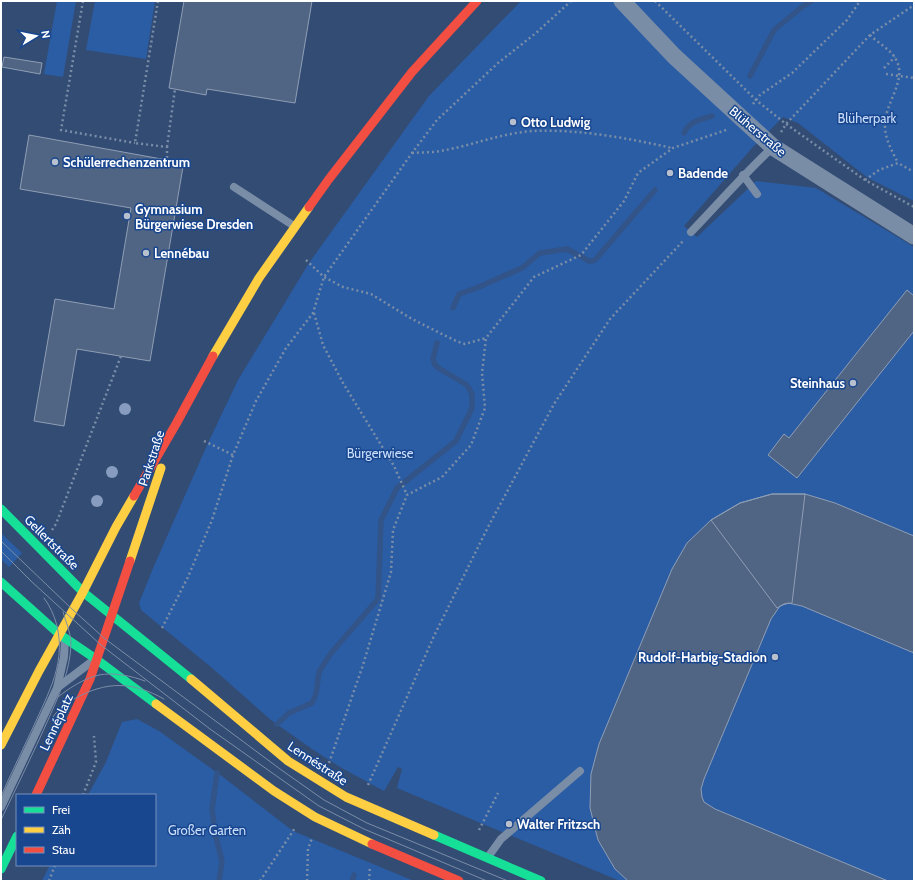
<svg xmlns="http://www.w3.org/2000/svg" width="915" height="882" font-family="Cabin,sans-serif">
<rect width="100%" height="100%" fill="#334c74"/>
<path fill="#2b5da5" d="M57 1H76L63 77 44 74Z
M95 1H155L146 59 86 50Z
M521 1H914V201L868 178 798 123 783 117 752 148 684 226 697 237 756 181 816 188 914 247V881H620L397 788 402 769 398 767 384 791 340 767 312 749 271 720 211 667 141 610 139 603 154 566 208 443 238 380 309 263 429 96Z
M1 533 22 553 9 567 1 559Z
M137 719 159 731 223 777 293 831 414 881H42L50 865H155V795H88L106 762 122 722Z"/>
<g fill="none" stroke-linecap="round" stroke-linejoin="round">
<path stroke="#325488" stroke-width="5.5" d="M750 76 774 30 802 7 811 1
M684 133C689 121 702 119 712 116
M453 308 459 294 474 289 522 268 540 253 567 249 589 261H592L595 260 655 190
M277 724 289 713 312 703 316 694 319 672 331 653 378 599 381 520 397 488 456 441 472 408V394L467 385 440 369 435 365 433 359 437 343
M217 773 212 809 215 833 222 861 219 881
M352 881 354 875"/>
</g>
<path fill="#506483" stroke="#8f9eb5" d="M184 1H312L295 103 207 89 206 95 169 88Z
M4 57 42 63 40 74 2 67Z
M29 135 167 160 184 161 150 361 77 349 64 426 34 421 55 299 114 309 131 208 20 189Z
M907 290 914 296V331L797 478 768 455 784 434 789 438Z
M772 494H805L792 603 784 604 777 608 711 520 740 503Z
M772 494H805L835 503 914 536V653L802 606 788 603 780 606 771 619 704 779 701 789 702 797 704 802 715 809 888 881H628L615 869 598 840 590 808 591 774 599 744 672 569 687 543 711 520 740 503Z"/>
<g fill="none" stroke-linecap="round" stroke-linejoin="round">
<path stroke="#7a8da7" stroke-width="2.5" stroke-dasharray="2 3" stroke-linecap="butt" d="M83 1 61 130 135 143
M158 1 135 143 167 147V160
M655 1 756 100 786 124 865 180 914 207
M870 35C877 42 891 50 895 58 909 79 884 103 885 126 885 139 892 151 898 163
M884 68 895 57
M886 74 914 78
M753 104 760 95 792 73 847 20 860 1
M781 132 786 124 870 35 914 5
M167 147 175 89
M412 153C421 152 431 153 440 151 471 146 501 133 533 131 579 129 627 138 672 148
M865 180 879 170 898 163 914 172
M306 260 324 277 343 287 371 294 412 319 456 341 465 344 486 338
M314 313 323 345 343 383 394 466 407 495
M204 441 233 455
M52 530 56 524 121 356
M162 628 188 577 212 520 233 455 256 401 286 348 313 313 324 277 412 153 437 120 498 63 536 33 571 1
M329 763 363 665 391 572 393 530 407 495 442 477 471 445 485 408 482 373 486 338 534 277 581 255 624 201 638 173 673 148 729 129
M368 785 434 636 487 529 554 404 610 319 683 241
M83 795 96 762 94 736
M479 830 498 793
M49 881 55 865
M260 881 295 828
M307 881 308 849 312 838
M369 881 370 866"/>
<path stroke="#7a8da7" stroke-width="8" d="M743 175 757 194
M234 187 294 226
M691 232C718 204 744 174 773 147
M57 688 90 663
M1 807 57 688 64 657 65 640
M488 857 501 839 580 771"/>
<path stroke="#7a8da7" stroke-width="17" d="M622 1 674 56 773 147 914 236"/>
<path stroke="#16e098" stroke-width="9" d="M1 509 83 592 191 679
M1 582 59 634 96 659 156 704
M434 835 541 881
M1 869 17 836"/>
<path stroke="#ffcf43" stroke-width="9" d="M213 356 259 278 309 207
M130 561 161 468
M191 679 288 761 346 797 434 835
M156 704 274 791 315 817 372 844
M1 745 39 671 83 592 116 527 134 496"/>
<path stroke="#f24e42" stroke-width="9" d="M309 207 329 179 412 72 477 1
M134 496 176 424 213 356
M36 795 90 679 130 561
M372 844 459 881"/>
<path stroke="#7b8da7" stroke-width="1" d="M1 541 73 610 104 638 280 769 324 800 367 823 508 881
M1 551 32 582 101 645 210 729 319 806 364 829 487 881
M58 697C69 688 85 678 99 675 113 672 132 676 145 681
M53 717C58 709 66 704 74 699 106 681 132 681 164 699
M1 796C14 767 28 739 41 710 49 692 57 675 59 655 61 635 56 614 44 598
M1 820C17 786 33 754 48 720 59 695 70 672 71 644 71 634 66 622 63 612"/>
</g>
<g fill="#879cbe">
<circle cx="125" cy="409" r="6"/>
<circle cx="112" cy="472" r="6"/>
<circle cx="97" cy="501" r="6"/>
</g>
<g fill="#b8c0ce" stroke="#18468f" stroke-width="1.5">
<circle cx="513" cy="122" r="4"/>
<circle cx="55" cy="162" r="4"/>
<circle cx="670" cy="173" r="4"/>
<circle cx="127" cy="216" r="4"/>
<circle cx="146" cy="253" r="4"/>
<circle cx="853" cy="383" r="4"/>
<circle cx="775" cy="657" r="4"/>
<circle cx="509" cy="824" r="4"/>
</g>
<g text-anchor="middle" stroke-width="3" stroke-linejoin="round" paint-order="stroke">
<g font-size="13" fill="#cbdefb" stroke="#18468f">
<text x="867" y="123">Blüherpark</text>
<text x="380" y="458">Bürgerwiese</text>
<text x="207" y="835">Großer Garten</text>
</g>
<g font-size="13" font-weight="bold" fill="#fff" stroke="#18468f" text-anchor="start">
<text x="521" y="127">Otto Ludwig</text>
<text x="63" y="167">Schülerrechenzentrum</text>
<text x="678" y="178">Badende</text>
<text x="135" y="214">Gymnasium<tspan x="135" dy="15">Bürgerwiese Dresden</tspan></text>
<text x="154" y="258">Lennébau</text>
<text x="845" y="388" text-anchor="end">Steinhaus</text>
<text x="767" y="662" text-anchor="end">Rudolf-Harbig-Stadion</text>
<text x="517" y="829">Walter Fritzsch</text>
</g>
<g font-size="13" fill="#fff" stroke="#18468f">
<text transform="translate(758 131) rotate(40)" y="5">Blüherstraße</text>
<text transform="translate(151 458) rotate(-72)" y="5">Parkstraße</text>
<text transform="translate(52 542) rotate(45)" y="5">Gellertstraße</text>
<text transform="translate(56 722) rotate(-65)" y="5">Lennéplatz</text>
<text transform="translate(318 763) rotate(33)" y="5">Lennéstraße</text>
</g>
</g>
<rect width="915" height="882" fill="none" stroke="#ffffff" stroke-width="4"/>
<rect x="16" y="794" width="140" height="72" fill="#18468f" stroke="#7490bc"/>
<rect x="24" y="807" width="20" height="6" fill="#16e098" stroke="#7490bc"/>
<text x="52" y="814" font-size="12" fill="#ffffff">Frei</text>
<rect x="24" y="827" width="20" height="6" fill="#ffcf43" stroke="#7490bc"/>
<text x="52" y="834" font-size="12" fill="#ffffff">Zäh</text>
<rect x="24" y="847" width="20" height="6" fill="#f24e42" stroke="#7490bc"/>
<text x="52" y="854" font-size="12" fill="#ffffff">Stau</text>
<g transform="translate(36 36) rotate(80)" stroke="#18468f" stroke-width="3" paint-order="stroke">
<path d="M0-3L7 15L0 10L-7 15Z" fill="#ffffff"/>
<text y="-6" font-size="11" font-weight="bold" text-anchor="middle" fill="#ffffff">N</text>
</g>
</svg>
